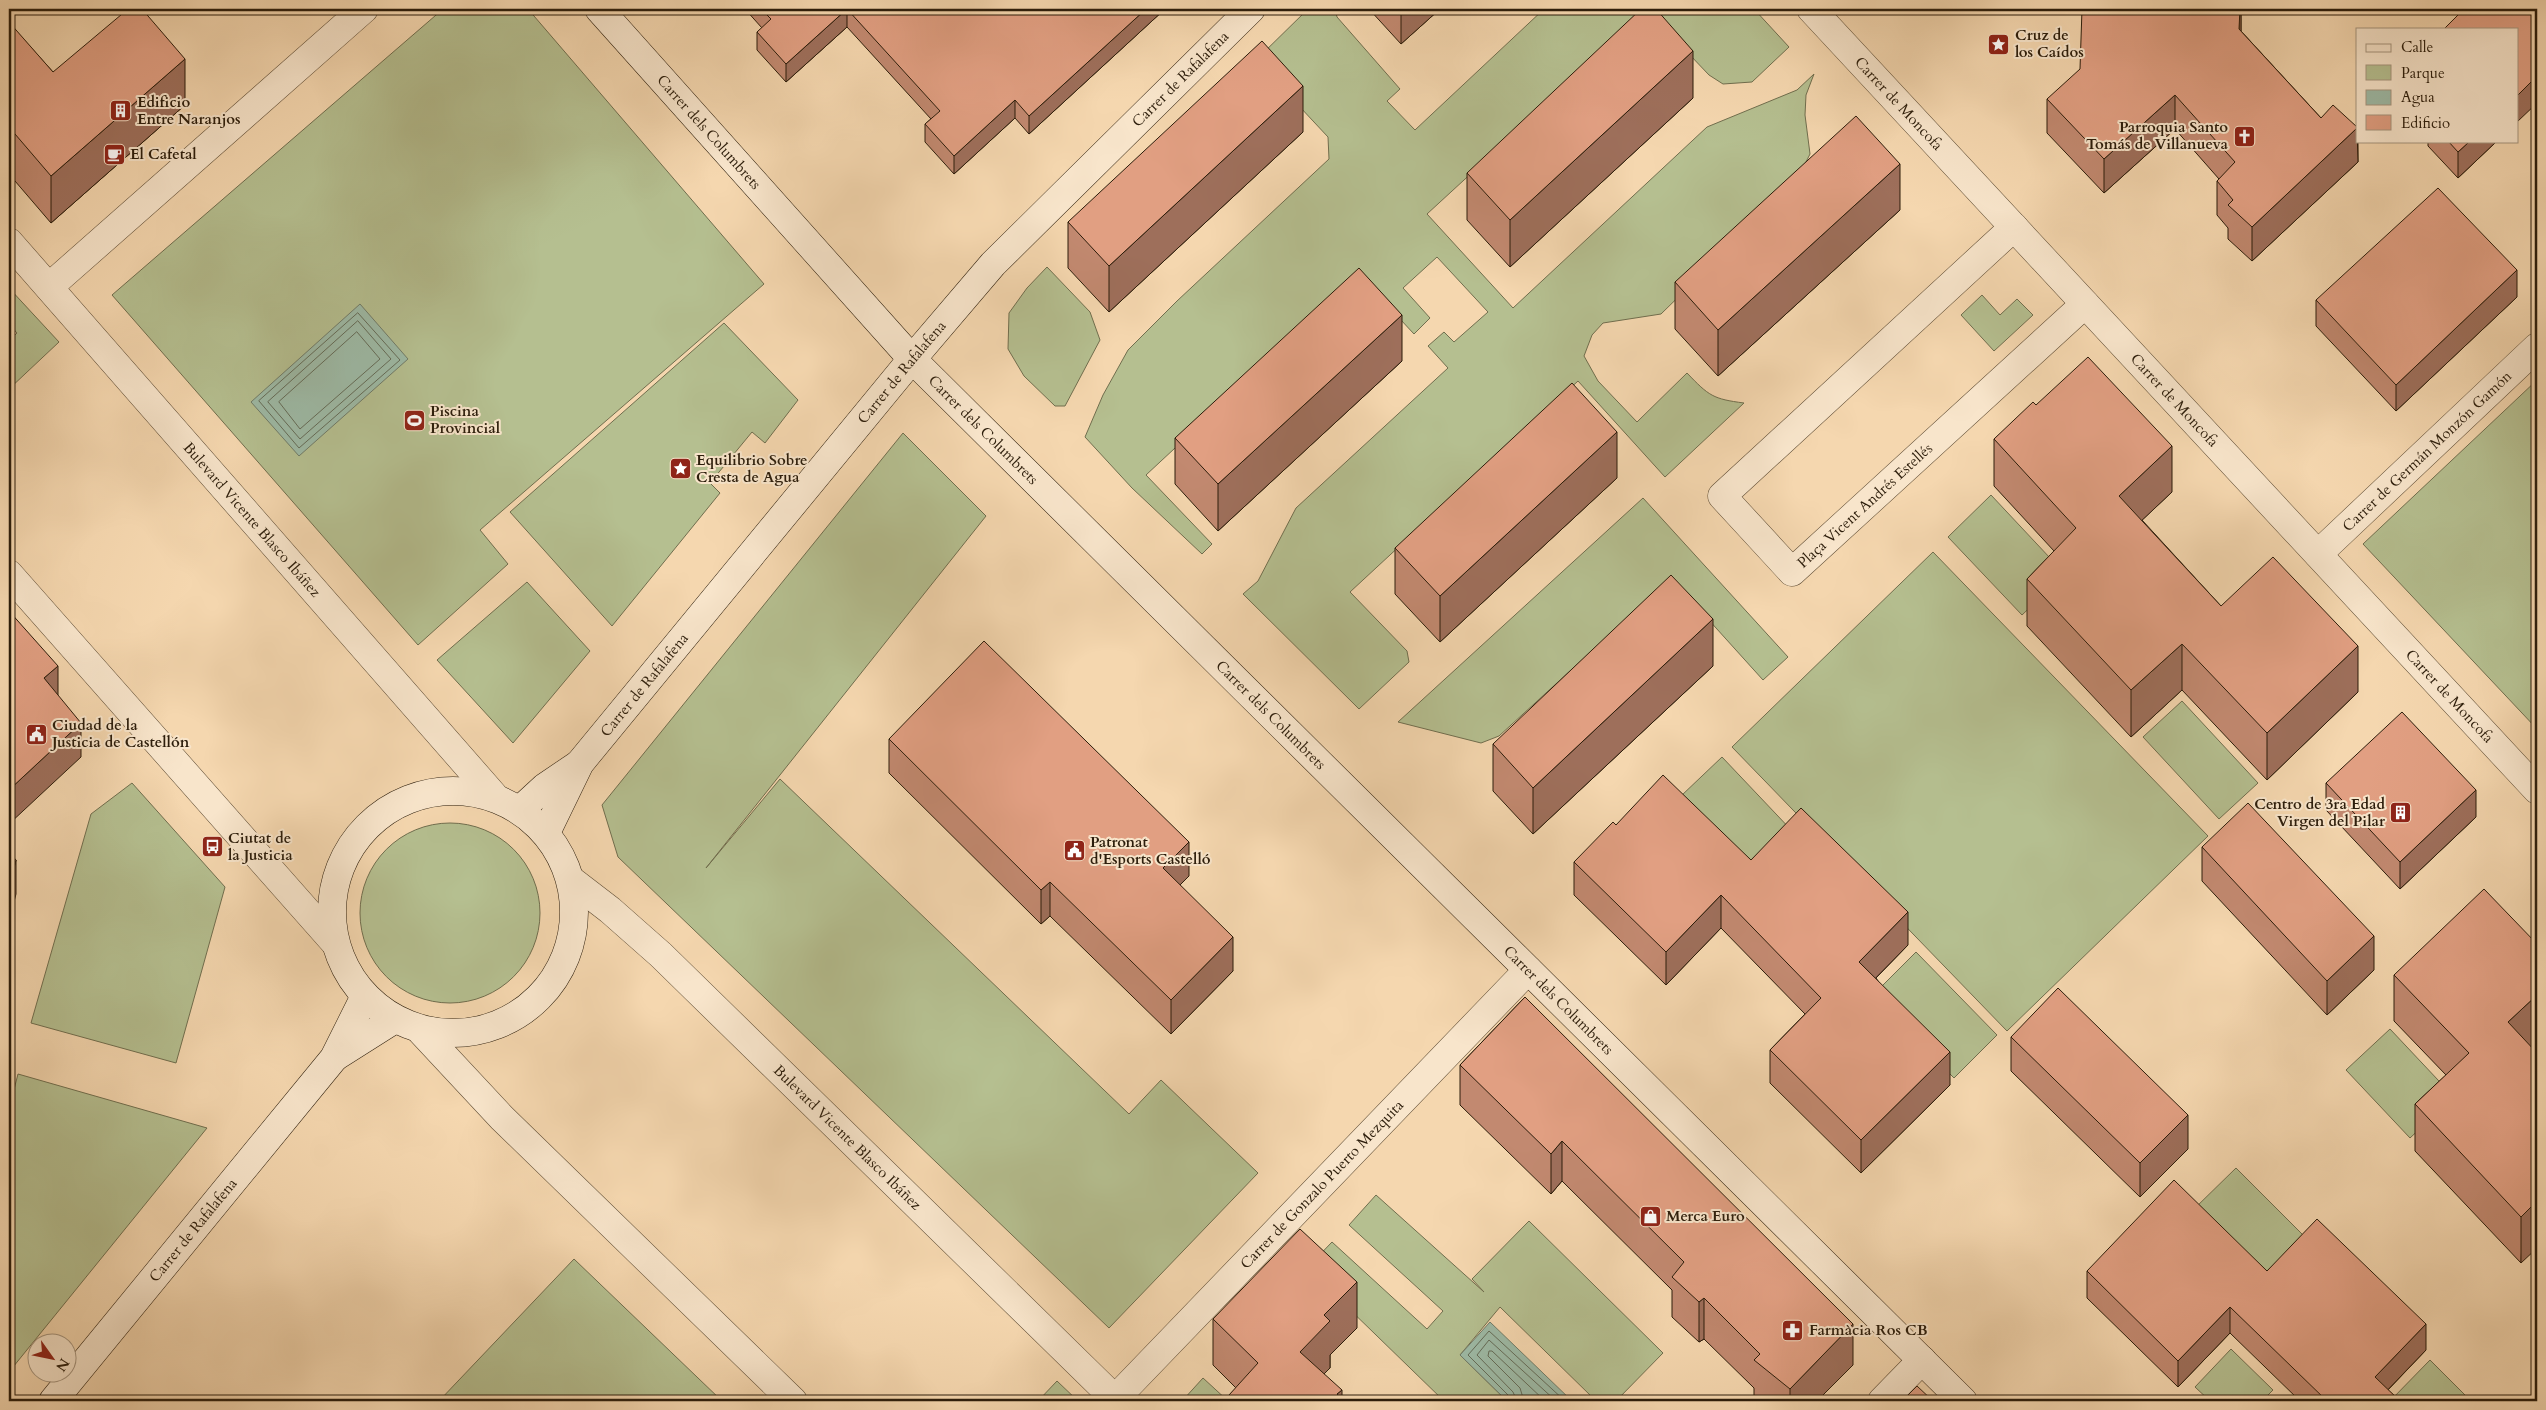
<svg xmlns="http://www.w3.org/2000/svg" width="2546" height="1410" font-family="Cardo,serif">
<rect width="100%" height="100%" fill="#f5d7af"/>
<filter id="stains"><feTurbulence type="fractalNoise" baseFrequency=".004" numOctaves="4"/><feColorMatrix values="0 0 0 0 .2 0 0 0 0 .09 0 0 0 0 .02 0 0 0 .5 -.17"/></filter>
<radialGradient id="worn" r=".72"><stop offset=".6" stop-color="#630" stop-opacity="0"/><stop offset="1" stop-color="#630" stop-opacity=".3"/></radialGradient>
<path fill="#b5bf90" stroke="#706e4e" d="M443 9H528L764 284 480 530 508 564 418 645 112 295Z
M1308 9H1335L1337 17 1400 89 1387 101 1415 130 1544 9H1754L1789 47 1752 82 1723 84 1709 75 1648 11 1427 214 1513 308 1707 127 1797 90 1814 74 1806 95 1805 115 1810 154 1796 182 1661 314 1603 323 1592 335 1584 356 1598 381 1637 422 1687 373C1709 396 1713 399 1744 403L1665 477 1578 381 1350 592 1407 651 1409 662 1359 709 1243 594 1258 581 1296 508 1448 368 1428 346 1444 332 1454 342 1488 312 1437 257 1403 288 1430 318 1414 334 1360 276 1146 475 1212 544 1202 554 1132 488 1085 437 1103 395 1128 350 1177 301 1329 159 1328 137 1256 60Z
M1047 267 1090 312 1100 340 1065 406H1055L1024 376 1008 349 1009 313 1027 288Z
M9 288 59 342 9 389V341L17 333 9 324Z
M1982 295 2000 315 2017 299 2033 315 1994 351 1961 315Z
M724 323 798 400 765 443 752 432 710 483 720 493 612 626 510 512Z
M2537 380V729L2363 544Z
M903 433 986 516 706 868 780 779 1129 1114 1161 1080 1258 1173 1109 1328 618 857 602 805Z
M1991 495 2065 574 2022 615 1948 537Z
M1643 498 1788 657 1763 680 1679 587 1665 584 1499 736 1481 743 1398 722Z
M1933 552 2208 836 2007 1031 1732 747Z
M527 582 590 651 513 743 437 660Z
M2182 701 2258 783 2219 819 2143 737Z
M1722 757 1794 833 1753 872 1681 796Z
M132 783 225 887 176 1063 31 1023 91 814Z
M360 913a90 90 0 1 1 180 0a90 90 0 1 1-180 0Z
M1916 952 1997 1035 1954 1078 1872 996Z
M2390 1029 2454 1097 2410 1138 2346 1070Z
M18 1074 207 1128 9 1372V1109Z
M2236 1168 2307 1239 2265 1281 2193 1210Z
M1376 1195 1484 1292 1472 1279 1529 1221 1663 1353 1616 1401H1588L1592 1397 1500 1307 1460 1355 1507 1401H1444L1307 1268 1332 1242 1427 1329 1443 1311 1349 1225Z
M574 1259 722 1401H439Z
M2231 1349 2273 1390 2262 1401H2210L2195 1387Z
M2430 1360 2471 1401H2390Z
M1203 1378 1228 1401H1184L1183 1400Z
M1057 1381 1078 1401H1038Z"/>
<path fill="#9dbaa6" stroke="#707b68" d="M360 304 408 359 299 456 251 402Z
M1490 1322 1572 1401H1507L1460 1355Z"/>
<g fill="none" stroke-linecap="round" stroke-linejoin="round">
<path stroke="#646c58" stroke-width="1" d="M358 313 400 360 299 448 259 401Z
M358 321 391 359 300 439 268 402Z
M357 332 380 359 300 429 279 402Z
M1510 1401 1509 1396 1468 1355 1489 1331 1565 1401
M1517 1401 1513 1392 1477 1355 1489 1340 1556 1401
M1524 1401 1520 1388 1488 1356 1489 1351H1492L1545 1401"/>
<defs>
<g id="street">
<path id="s1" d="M1811 9 2537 790"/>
<path id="s2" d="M2014 227 1722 496 1792 572 2085 304"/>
<path id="s3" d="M9 242 495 797"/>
<path d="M49 287 364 9"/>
<path id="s4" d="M2318 554 2537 347"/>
<path d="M9 574 335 943"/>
<path id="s5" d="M571 880 610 910 661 955 1117 1401"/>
<path d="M419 1029 502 1118 793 1401"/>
<path id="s6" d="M1115 1399 1528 970"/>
<path d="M1882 1401 1922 1360"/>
</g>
<g id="secondary">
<path id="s7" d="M599 9 912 359 1963 1401"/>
<circle cx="453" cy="912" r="121"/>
<path d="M520 810 545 787 579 764"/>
<path id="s8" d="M546 833 580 763 912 359 993 264 1251 9"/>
<path d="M335 1057 395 1019"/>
<path id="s9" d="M53 1401 334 1058 365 996"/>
</g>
</defs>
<use href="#street" stroke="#5e4c34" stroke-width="29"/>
<use href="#secondary" stroke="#2c1d0b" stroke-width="29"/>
<use href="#street" stroke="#f8e5cb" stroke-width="28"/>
<use href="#secondary" stroke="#f8e5cb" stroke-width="28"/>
</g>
<path fill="#c28970" stroke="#2c1d0b" d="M745 9H1165L1029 134 1015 118 954 174 925 142V124L931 119 847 27 786 82 757 50V32L762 28Z
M1369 9H1440L1401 44Z
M2241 9V31L2321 118 2358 141V162L2252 261 2228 239V228L2217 215V181L2219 179 2175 129 2104 193 2047 133V99Z
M9 10V23L53 72 185 105 51 223 9 174Z
M1693 98 1510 267 1467 220V173Z
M1303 132 1109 312 1068 268V222Z
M2428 141H2497L2458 178 2428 146Z
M1900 210 1718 376 1675 329V282Z
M2517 297 2396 411 2316 326V300Z
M1402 361 1218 531 1175 484V438Z
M2036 405 2172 492 2142 520 2221 606 2358 692 2267 780 2182 690 2131 737 2027 626V579L2054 551 1994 486V439Z
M1617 478 1440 642 1395 594V548Z
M1713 666 1533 834 1493 791V744Z
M889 739 1189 876 1180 885 1233 971 1171 1034 1050 916 1041 924 889 773Z
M2326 783 2476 817 2400 889 2326 810Z
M1616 825 1751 860 1908 945 1876 978 1950 1085 1861 1173 1770 1083V1050L1805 1014 1721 928 1666 985 1574 895V862Z
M2202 847 2374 970 2327 1015 2202 881Z
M2394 975 2531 1047 2521 1263 2415 1151V1104L2446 1075 2394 1021Z
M1525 997 1853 1365 1817 1401H1755L1754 1400V1388L1704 1339 1699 1342 1672 1317V1290L1562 1181 1551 1194 1460 1105V1065Z
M2011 1037 2188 1149 2140 1197 2011 1071Z
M2087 1271H2267L2426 1350 2388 1390 2400 1401H2300L2230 1333 2178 1387 2087 1298Z
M1213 1319 1357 1328 1330 1355V1368L1324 1374 1343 1401H1229V1395L1236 1388 1213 1365Z"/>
<path fill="#9e6f5b" stroke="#2c1d0b" d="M847 9V27L786 82V64Z
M1146 9H1165L1029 134V116Z
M1401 9H1440L1401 44Z
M2240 9H2241V31L2239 29Z
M1693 51V98L1510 267V220Z
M185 59V105L51 223V176Z
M2537 76V103L2517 122V96Z
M1303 86V132L1109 312V266Z
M2175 95V129L2104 193V159Z
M1015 100V118L954 174V156Z
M2357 128 2358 162 2252 261V227Z
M2470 141H2497L2458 178V152Z
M1900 164V210L1718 376V330Z
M2517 270V297L2396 411V385Z
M1402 315V361L1218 531V484Z
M1617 432V478L1440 642V596Z
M2172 446V492L2119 542V496Z
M1713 619V666L1533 834V788Z
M2182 644V690L2131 737V690Z
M2358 646V692L2267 780V733Z
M58 666V700L44 678Z
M81 723V757L9 824V790Z
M2476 790V817L2400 889V862Z
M1189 842V876L1163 902V868Z
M16 860V894L9 921V887Z
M1050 882V916L1041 924V890Z
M1721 895V928L1666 985V952Z
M1908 912V945L1859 995V962Z
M2374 936V970L2327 1015V981Z
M1233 937V971L1171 1034V1000Z
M2537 995V1041L2508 1068V1022Z
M1950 1052V1085L1861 1173V1140Z
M2188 1115V1149L2140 1197V1163Z
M1562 1141V1181L1551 1194V1154Z
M2537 1201V1248L2521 1263V1217Z
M1357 1282V1328L1330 1355V1368L1300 1398V1352L1324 1315Z
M1704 1298V1339L1699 1342V1302Z
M2230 1307V1333L2178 1387V1361Z
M1853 1324V1365L1817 1401H1790V1389Z
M2426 1324V1350L2377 1401 2375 1377Z
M1342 1390V1401L1337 1394Z"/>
<path fill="#e19f82" stroke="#2c1d0b" d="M128 9H142L185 59 51 176 9 127V22L53 72Z
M761 9H847L786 64 757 32 771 19Z
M847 9H1146L1029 116 1015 100 954 156 925 124 940 111Z
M1641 9H1656L1693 51 1510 220 1467 173Z
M2082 9H2240L2239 29 2321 118 2333 105 2357 127V128L2252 227 2228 205 2233 200 2217 181 2235 162 2175 95 2104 159 2047 99 2080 69Z
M2464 9H2537V76L2517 96V29H2444Z
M1262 41 1303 86 1109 266 1068 222Z
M1856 116 1900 164 1718 330 1675 282Z
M2448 141H2470L2458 152Z
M2438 188 2517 270 2396 385 2316 300Z
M1359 268 1402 315 1218 484 1175 438Z
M2088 357 2172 446 2119 496 2221 606 2273 557 2358 646 2267 733 2182 644 2131 690 2027 579 2076 528 1994 439 2033 402 2036 405Z
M1572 383 1617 432 1440 596 1395 548Z
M1671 575 1713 619 1533 788 1493 744Z
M9 611 58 666 44 678 81 723 9 790Z
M984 641 1189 842 1163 868 1233 937 1171 1000 1050 882 1041 890 889 739Z
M2402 712 2476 790 2400 862 2326 783Z
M1663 775 1751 860 1801 808 1908 912 1859 962 1950 1052 1861 1140 1770 1050 1821 998 1721 895 1666 952 1574 862 1613 822 1616 825Z
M2248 803 2374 936 2327 981 2202 847Z
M9 852 16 860 9 887Z
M2484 889 2537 944V995L2508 1022 2537 1053V1201L2521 1217 2415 1104 2469 1053 2394 975Z
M2058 988 2188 1115 2140 1163 2011 1037Z
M1525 997 1853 1324 1790 1389 1754 1360 1760 1354 1704 1298 1699 1302 1672 1277 1684 1262 1562 1141 1551 1154 1460 1065Z
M2174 1180 2267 1271 2317 1219 2426 1324 2375 1377 2400 1401H2327L2230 1307 2178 1361 2087 1271Z
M1300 1229 1357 1282 1324 1315 1330 1321 1300 1352 1342 1390 1337 1394 1343 1401H1234L1229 1395 1258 1363 1213 1319Z
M1917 1386 1933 1401H1902Z"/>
<defs>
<symbol id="sight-square" viewBox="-11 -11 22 22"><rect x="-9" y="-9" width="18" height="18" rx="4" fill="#8f2418" stroke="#f8e5cb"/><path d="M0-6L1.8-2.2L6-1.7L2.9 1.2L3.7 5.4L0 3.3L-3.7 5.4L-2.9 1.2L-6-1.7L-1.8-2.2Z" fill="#fff"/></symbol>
<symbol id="building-square" viewBox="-11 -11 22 22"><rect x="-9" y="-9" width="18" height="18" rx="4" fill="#8f2418" stroke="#f8e5cb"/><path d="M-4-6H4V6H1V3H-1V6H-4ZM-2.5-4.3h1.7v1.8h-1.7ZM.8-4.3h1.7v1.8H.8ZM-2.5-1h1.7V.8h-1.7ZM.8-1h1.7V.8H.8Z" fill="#fff"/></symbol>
<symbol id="church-square" viewBox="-11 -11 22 22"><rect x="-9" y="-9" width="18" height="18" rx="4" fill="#8f2418" stroke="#f8e5cb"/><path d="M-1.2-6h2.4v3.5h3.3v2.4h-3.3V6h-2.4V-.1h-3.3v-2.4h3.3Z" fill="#fff"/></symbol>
<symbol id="cafe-square" viewBox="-11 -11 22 22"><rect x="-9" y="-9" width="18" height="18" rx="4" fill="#8f2418" stroke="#f8e5cb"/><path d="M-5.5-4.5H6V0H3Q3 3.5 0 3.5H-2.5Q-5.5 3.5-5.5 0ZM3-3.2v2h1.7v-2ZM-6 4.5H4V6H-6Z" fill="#fff"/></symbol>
<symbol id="stadium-square" viewBox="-11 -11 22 22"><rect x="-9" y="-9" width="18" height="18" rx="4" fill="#8f2418" stroke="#f8e5cb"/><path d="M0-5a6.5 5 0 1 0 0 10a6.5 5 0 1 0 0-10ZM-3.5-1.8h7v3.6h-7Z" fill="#fff"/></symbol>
<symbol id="civic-square" viewBox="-11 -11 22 22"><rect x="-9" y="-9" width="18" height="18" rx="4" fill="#8f2418" stroke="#f8e5cb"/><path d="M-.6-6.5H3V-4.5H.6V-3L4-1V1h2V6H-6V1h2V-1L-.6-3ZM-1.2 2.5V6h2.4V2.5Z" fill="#fff"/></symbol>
<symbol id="bus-square" viewBox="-11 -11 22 22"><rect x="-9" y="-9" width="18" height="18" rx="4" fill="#8f2418" stroke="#f8e5cb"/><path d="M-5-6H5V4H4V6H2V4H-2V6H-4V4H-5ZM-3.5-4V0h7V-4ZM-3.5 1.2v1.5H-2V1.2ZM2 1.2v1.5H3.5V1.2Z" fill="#fff"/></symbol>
<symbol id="shop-square" viewBox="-11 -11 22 22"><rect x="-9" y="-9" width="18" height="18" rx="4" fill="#8f2418" stroke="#f8e5cb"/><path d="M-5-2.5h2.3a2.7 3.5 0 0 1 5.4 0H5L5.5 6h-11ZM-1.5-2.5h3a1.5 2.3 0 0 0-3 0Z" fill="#fff"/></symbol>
<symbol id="pharmacy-square" viewBox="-11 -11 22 22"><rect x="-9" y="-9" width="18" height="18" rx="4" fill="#8f2418" stroke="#f8e5cb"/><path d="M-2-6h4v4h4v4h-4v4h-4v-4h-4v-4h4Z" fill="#fff"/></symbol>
</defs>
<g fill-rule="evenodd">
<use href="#sight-square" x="1986" y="32" width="25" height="25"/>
<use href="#building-square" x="108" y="98" width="25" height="25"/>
<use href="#church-square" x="2232" y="124" width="25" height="25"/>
<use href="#cafe-square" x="102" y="142" width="25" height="25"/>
<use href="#stadium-square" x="402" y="408" width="25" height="25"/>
<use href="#sight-square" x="668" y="456" width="25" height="25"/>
<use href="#civic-square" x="24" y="722" width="25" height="25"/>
<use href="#building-square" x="2388" y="800" width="25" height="25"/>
<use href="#bus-square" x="200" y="834" width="25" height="25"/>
<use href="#civic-square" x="1062" y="838" width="25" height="25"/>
<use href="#shop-square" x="1638" y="1204" width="25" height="25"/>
<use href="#pharmacy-square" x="1780" y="1318" width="25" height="25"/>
</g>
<g text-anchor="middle" stroke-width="4" stroke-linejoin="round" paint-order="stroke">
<g font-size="15" font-weight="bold" fill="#2c1d0b" stroke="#f8e5cb" text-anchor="start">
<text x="2015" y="40">Cruz de<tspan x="2015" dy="17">los Caídos</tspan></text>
<text x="137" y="107">Edificio<tspan x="137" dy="17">Entre Naranjos</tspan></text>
<text x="2228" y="132" text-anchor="end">Parroquia Santo<tspan x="2228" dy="17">Tomás de Villanueva</tspan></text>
<text x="130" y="159">El Cafetal</text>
<text x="430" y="416">Piscina<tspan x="430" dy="17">Provincial</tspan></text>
<text x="696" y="465">Equilibrio Sobre<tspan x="696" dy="17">Cresta de Agua</tspan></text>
<text x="52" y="730">Ciudad de la<tspan x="52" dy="17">Justicia de Castellón</tspan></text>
<text x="2385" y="809" text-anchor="end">Centro de 3ra Edad<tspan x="2385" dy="17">Virgen del Pilar</tspan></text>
<text x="228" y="843">Ciutat de<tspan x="228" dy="17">la Justicia</tspan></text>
<text x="1090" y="847">Patronat<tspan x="1090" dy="17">d'Esports Castelló</tspan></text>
<text x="1666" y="1221">Merca Euro</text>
<text x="1809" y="1335">Farmàcia Ros CB</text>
</g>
<g font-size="15" fill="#2c1d0b" stroke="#f8e5cb">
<text dy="5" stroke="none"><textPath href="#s8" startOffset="989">Carrer de Rafalafena</textPath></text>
<text dy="5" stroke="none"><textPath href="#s1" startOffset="129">Carrer de Moncofa</textPath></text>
<text dy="5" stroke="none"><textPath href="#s7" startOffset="165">Carrer dels Columbrets</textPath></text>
<text dy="5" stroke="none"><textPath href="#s8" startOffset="584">Carrer de Rafalafena</textPath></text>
<text dy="5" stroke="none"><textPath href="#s1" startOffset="534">Carrer de Moncofa</textPath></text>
<text dy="5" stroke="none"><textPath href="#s7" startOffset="570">Carrer dels Columbrets</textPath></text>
<text dy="5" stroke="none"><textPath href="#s4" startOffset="150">Carrer de Germán Monzón Gamón</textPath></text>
<text dy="5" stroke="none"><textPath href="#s2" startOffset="599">Plaça Vicent Andrés Estellés</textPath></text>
<text dy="5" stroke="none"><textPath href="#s3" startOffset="369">Bulevard Vicente Blasco Ibáñez</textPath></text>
<text dy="5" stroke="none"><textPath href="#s8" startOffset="179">Carrer de Rafalafena</textPath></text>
<text dy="5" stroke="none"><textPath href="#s1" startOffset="938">Carrer de Moncofa</textPath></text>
<text dy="5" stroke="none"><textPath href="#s7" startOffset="975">Carrer dels Columbrets</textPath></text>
<text dy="5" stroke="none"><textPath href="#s7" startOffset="1380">Carrer dels Columbrets</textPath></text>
<text dy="5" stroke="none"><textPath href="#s5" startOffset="378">Bulevard Vicente Blasco Ibáñez</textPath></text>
<text dy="5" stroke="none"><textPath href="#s6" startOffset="298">Carrer de Gonzalo Puerto Mezquita</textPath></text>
<text dy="5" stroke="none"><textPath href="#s9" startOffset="221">Carrer de Rafalafena</textPath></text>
</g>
</g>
<rect width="2546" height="1410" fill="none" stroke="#f5d7af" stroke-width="30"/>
<rect x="10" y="10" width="2526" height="1390" fill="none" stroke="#2c1d0b" stroke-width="2.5"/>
<rect x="15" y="15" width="2516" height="1380" fill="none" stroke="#2c1d0b"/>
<rect x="2356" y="28" width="162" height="115" fill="#f8e5cb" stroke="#a6957e"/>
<rect x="2366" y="44" width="25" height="8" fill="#f8e5cb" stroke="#a6957e"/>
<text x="2401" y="52" font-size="15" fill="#2c1d0b">Calle</text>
<rect x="2366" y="65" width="25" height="15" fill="#b5bf90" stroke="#a6957e"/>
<text x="2401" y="78" font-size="15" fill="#2c1d0b">Parque</text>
<rect x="2366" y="90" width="25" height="15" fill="#9dbaa6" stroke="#a6957e"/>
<text x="2401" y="102" font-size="15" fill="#2c1d0b">Agua</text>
<rect x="2366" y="115" width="25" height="15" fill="#e19f82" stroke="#a6957e"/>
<text x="2401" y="128" font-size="15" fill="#2c1d0b">Edificio</text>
<g transform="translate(52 1358) rotate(123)"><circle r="24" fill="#f8e5cb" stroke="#a6957e"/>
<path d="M0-4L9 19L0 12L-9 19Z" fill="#8f2418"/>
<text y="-8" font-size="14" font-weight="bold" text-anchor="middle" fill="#2c1d0b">N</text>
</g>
<rect width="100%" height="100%" filter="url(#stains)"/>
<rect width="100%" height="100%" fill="url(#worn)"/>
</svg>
